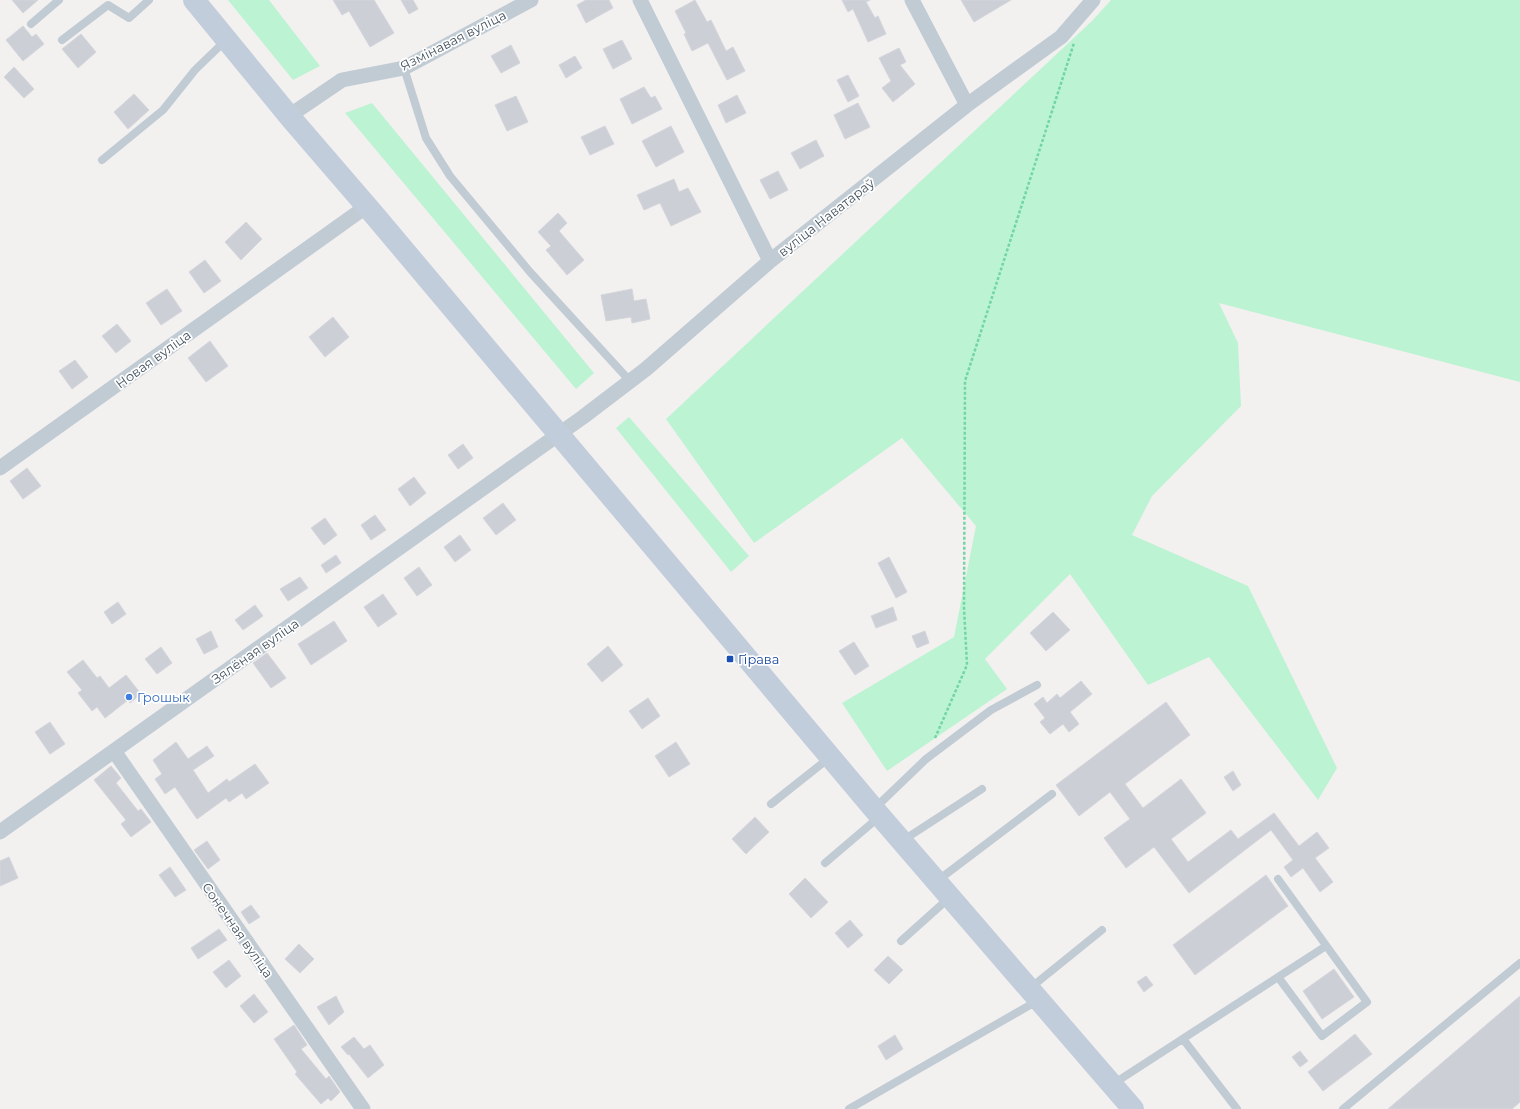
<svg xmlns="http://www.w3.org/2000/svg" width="1520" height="1109" font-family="Montserrat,sans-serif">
<rect width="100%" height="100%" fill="#f3f0f0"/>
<path fill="#bcf3d2" d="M228 0H269L320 66 293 80Z
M1111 0H1520V382L1219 303 1238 343 1241 406 1152 496 1132 535 1248 586 1337 768 1318 800 1209 657 1148 685 1070 574 985 659 1007 689 887 771 842 703 954 637 976 526 902 438 754 543 666 419 1092 21Z
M372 103 594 373 576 389 345 113Z
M629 417 749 556 731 572 616 428Z"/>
<path fill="#cccfd6" stroke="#d4d6dc" d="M12 0H38L23 13Z
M333 0H374L394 33 370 47 349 11 342 15Z
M401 0H413L418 9 409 14Z
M586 0H609L613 8 586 23 577 5Z
M695 0 707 22 711 20 726 51 733 47 745 71 727 80 708 43 692 51 684 34 686 33 675 11Z
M842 0H870L866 2 875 18 878 16 886 34 868 42 853 9 848 12Z
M961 0H1011L974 22Z
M23 26 32 37 36 34 44 44 23 61 6 40Z
M81 34 96 52 78 68 62 49Z
M622 40 632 59 613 69 603 49Z
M511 45 520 63 501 73 491 56Z
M899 48 906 62 900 65 915 84 893 102 882 88 891 81 879 58Z
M575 56 582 68 566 78 559 65Z
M14 67 34 89 24 98 4 77Z
M848 75 859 96 848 102 837 80Z
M644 87 651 98 655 96 662 109 632 124 620 99Z
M134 94 149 110 128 129 114 112Z
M737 95 746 113 726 123 718 105Z
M516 96 528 122 507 131 495 105Z
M858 103 870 127 845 139 834 115Z
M605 126 614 144 590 155 581 137Z
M671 126 684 152 656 167 642 141Z
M816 140 824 156 800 169 791 153Z
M778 171 788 190 770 199 760 180Z
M674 179 679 192 688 188 701 212 671 226 660 203 644 210 637 195Z
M558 213 567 223 559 231 584 260 567 275 546 250 551 246 538 232Z
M246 222 262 239 241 260 225 242Z
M205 260 221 281 204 293 189 272Z
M167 289 182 311 161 325 146 303Z
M632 289 634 301 646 299 650 319 632 323 631 317 606 321 601 295Z
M333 317 349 337 325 357 309 337Z
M117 324 131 341 116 353 102 336Z
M210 341 228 366 206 382 188 358Z
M75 360 88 377 72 389 59 371Z
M463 444 473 458 458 469 448 455Z
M27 468 41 486 23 499 10 481Z
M414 477 426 493 410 506 398 489Z
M503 503 516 520 496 535 483 518Z
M375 515 386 530 371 540 361 525Z
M325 518 337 535 324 545 311 528Z
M460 535 471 550 455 562 444 547Z
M336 555 341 563 326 573 321 565Z
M889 557 907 592 896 598 878 563Z
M419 567 432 585 417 596 404 578Z
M300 577 308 588 288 601 280 589Z
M383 594 397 614 378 627 364 607Z
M118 602 126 614 112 624 104 612Z
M255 605 263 616 243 630 235 620Z
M893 607 897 620 876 628 871 616Z
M1053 612 1070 630 1046 651 1030 633Z
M334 621 347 641 311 665 298 644Z
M211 631 218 647 204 654 196 639Z
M925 631 929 643 917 648 912 636Z
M854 642 869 666 855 675 839 651Z
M608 646 623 665 602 682 587 664Z
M161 647 172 663 157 674 145 659Z
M267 653 286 678 271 688 253 663Z
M83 660 97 678 100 676 109 688 126 675 141 694 130 703 128 700 105 718 97 707 92 711 78 693 82 690 67 672Z
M1081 681 1092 694 1070 712 1079 724 1069 732 1063 724 1050 734 1040 722 1045 718 1034 704 1043 697 1047 703 1057 694 1060 698Z
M648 698 660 716 642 729 629 711Z
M1166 702 1190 735 1125 784 1143 808 1181 779 1206 813 1171 839 1188 862 1231 830 1238 839 1274 813 1299 846 1317 832 1329 848 1315 858 1333 882 1320 892 1303 868 1291 877 1284 867 1293 860 1271 830 1189 893 1154 847 1126 868 1104 838 1130 819 1110 792 1079 816 1056 785Z
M50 722 65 744 50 754 35 732Z
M176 742 188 759 207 746 214 756 193 770 208 793 227 779 229 782 255 764 269 783 246 799 242 793 229 802 226 798 197 819 175 787 165 794 155 779 162 774 153 760Z
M676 742 690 764 669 777 655 756Z
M111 766 121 778 116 783 138 811 141 809 151 822 131 837 121 824 126 820 94 780Z
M1233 771 1241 785 1233 791 1224 777Z
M755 817 769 832 746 854 732 839Z
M207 841 220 860 208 869 194 850Z
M9 857 18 878 0 886V861Z
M170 867 186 890 175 897 159 875Z
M1266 875 1288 906 1195 975 1173 945Z
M805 878 828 902 811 918 789 894Z
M251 905 260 917 249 924 241 912Z
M850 920 863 935 848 948 835 933Z
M219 929 227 940 198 959 191 948Z
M299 944 314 959 300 973 285 959Z
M888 956 903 970 889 984 874 970Z
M229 960 241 976 226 988 213 972Z
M1334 969 1354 997 1322 1019 1303 991Z
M1146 976 1153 985 1144 992 1137 982Z
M254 994 268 1012 254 1023 240 1006Z
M336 996 344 1012 329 1025 317 1007Z
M1520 996V1102L1512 1109H1388Z
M294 1025 307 1045 301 1049 326 1079 329 1076 340 1092 331 1101 328 1098 321 1104 295 1074 297 1072 274 1039Z
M1355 1034 1372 1054 1323 1091 1308 1072Z
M895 1035 903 1049 886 1060 878 1046Z
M354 1037 364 1049 370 1045 384 1065 368 1078 349 1054 348 1055 341 1047Z
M1300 1051 1308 1061 1300 1067 1292 1057Z"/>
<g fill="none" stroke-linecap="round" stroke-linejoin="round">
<path stroke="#71d5a4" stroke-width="2.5" stroke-dasharray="3 2" stroke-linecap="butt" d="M935 738 967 665 964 608 965 381 1074 43"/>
<path stroke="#c0cbd3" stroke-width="8" d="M31 24 59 0
M62 40 108 5 129 18 149 0
M404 68 426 138 450 176 530 272 630 381
M102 160 163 110 195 70 226 40
M771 804 829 758
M874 809 926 759 991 710 1037 685
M902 841 982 789
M825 863 879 817
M1278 879 1367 1002 1322 1036 1278 977
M937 881 1052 794
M901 941 949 898
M1029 989 1102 930
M1183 1039 1237 1109
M1113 1084 1326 946
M849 1109 1037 1001
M1343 1109 1520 963"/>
<path stroke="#c0cbd3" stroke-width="15" d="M640 0 770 261
M912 0 967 105
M289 116 342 80 404 68 531 0
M0 468 367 206
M114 751 363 1109
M0 832 583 417 646 369 770 261 967 105 1061 37 1093 0"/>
<path stroke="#c2cddb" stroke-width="22" d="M194 0 289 116 376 217 874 809 1133 1109"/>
</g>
<rect fill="#1a4fb4" stroke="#fff" stroke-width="1.5" x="726" y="655" width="8" height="8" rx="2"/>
<circle fill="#3f7fe0" stroke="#fff" stroke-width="1.5" cx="129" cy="697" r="4"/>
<g text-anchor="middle" stroke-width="3.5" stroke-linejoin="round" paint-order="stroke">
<g font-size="13" fill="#465460" stroke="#fff">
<text transform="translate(453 40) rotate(-27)" y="5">Язмінавая вуліца</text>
<text transform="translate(826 217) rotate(-38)" y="5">вуліца Наватараў</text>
<text transform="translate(153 359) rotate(-36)" y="5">Новая вуліца</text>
<text transform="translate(255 651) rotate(-35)" y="5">Зялёная вуліца</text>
<text transform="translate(238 930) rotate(55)" y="5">Сонечная вуліца</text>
</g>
<g font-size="13" fill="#164399" stroke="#fff" text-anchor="start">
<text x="738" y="664">Гірава</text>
</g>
<g font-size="13" fill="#366cbe" stroke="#fff" text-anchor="start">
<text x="137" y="702">Грошык</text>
</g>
</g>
</svg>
